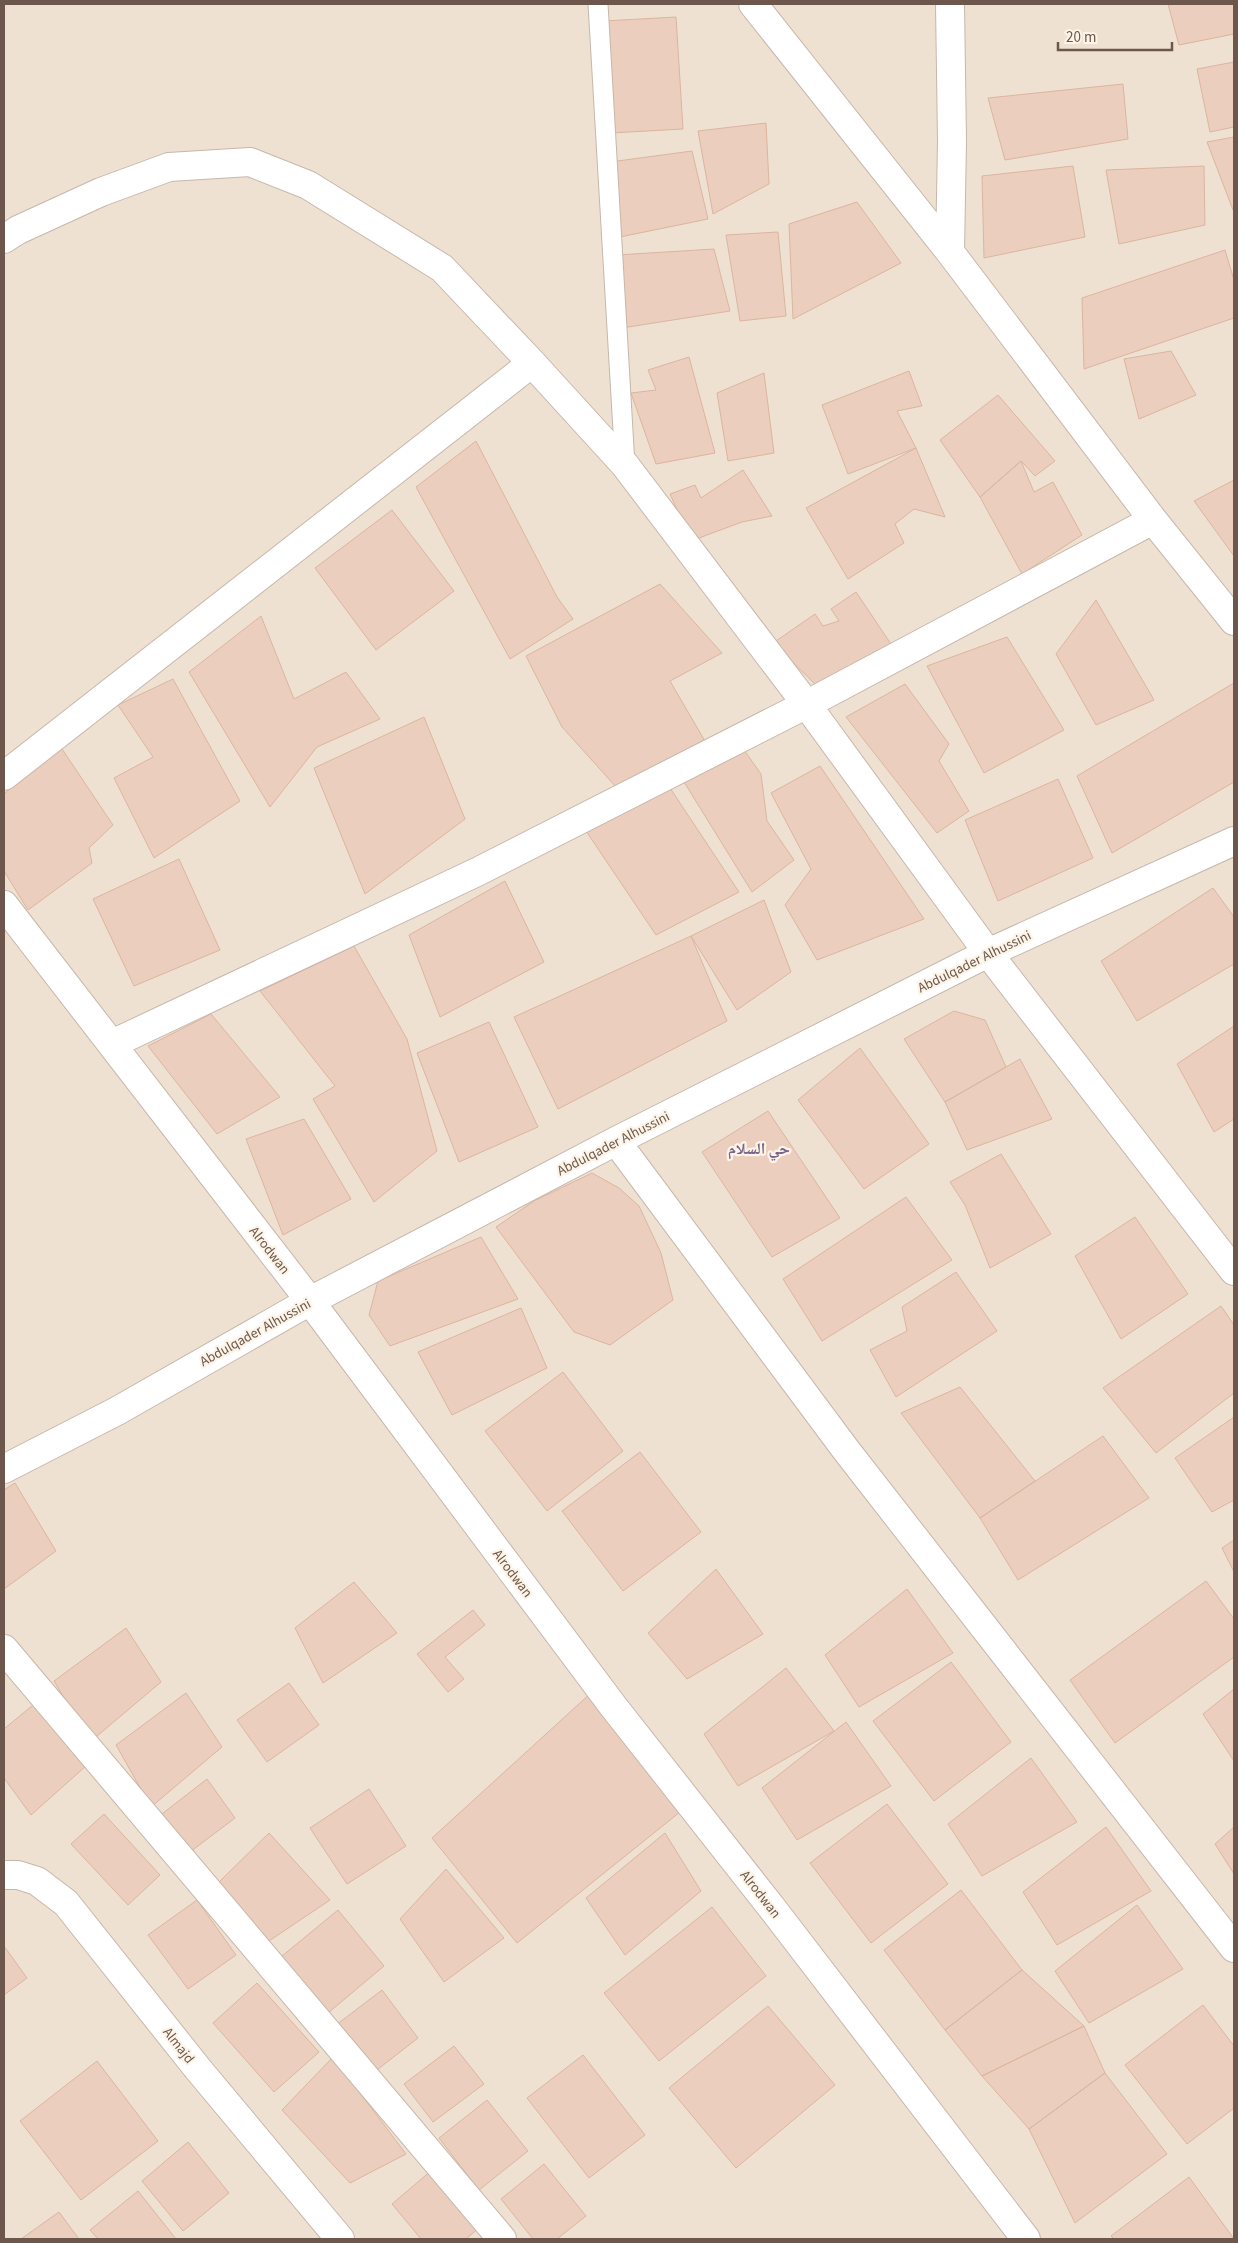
<svg xmlns="http://www.w3.org/2000/svg" width="1238" height="2243" font-family="'Source Sans 3','Noto Naskh Arabic',sans-serif">
<rect width="100%" height="100%" fill="#f9efe2"/>
<path fill="#efe1d1" d="M4 4H1234V2239H4Z"/>
<path fill="#ebcebd" stroke="#dbb59f" d="M1168 4H1234V34L1179 45Z
M676 17 683 129 611 133 604 21Z
M1234 62V127L1210 132 1197 69Z
M1123 84 1128 139 1005 160 988 98Z
M766 123 769 184 713 214 698 131Z
M1234 137V210H1233L1207 142Z
M692 151 708 219 615 238 610 162Z
M1073 166 1085 237 984 258 982 176Z
M1204 166 1205 225 1119 244 1106 170Z
M857 202 901 263 793 319 789 224Z
M778 232 786 316 740 321 726 235Z
M714 249 730 311 622 328 617 255Z
M1225 250 1234 280V318L1084 369 1082 298Z
M1171 351 1196 395 1139 419 1124 359Z
M689 357 715 453 656 464 631 393 656 390 648 370Z
M909 371 922 406 897 411 916 448 848 474 822 405Z
M764 373 774 453 728 461 717 393Z
M998 395 1055 461 1035 476 1021 461 980 497 940 440Z
M476 441 557 597 573 619 510 659 416 487Z
M916 448 945 517 914 509 895 524 904 543 848 579 806 508Z
M1021 461 1034 492 1053 482 1082 535 1022 574 980 497Z
M743 470 772 516 742 522 691 541 670 494 695 485 701 498Z
M1234 480V556L1194 501Z
M392 510 454 591 376 650 315 568Z
M660 584 722 653 670 681 709 748 617 788 562 727 526 656Z
M856 592 891 644 816 685 773 643 815 614 823 626 839 621 831 609Z
M1096 600 1154 700 1096 725 1056 654Z
M261 616 294 699 346 672 380 719 317 747 270 807 189 672Z
M1007 637 1064 730 984 773 927 666Z
M173 679 240 801 154 858 114 778 153 757 118 705Z
M1234 683V782L1112 853 1077 776Z
M905 684 949 744 939 761 969 811 937 833 846 717Z
M424 717 465 819 365 894 314 768Z
M60 746 113 825 89 848 92 863 28 910 4 871V794Z
M742 747 761 774 767 821 794 860 752 892 681 777Z
M820 766 924 919 817 960 785 905 811 869 771 793Z
M1058 779 1093 858 998 901 965 820Z
M670 788 739 892 656 935 586 831Z
M179 859 220 950 134 986 93 899Z
M505 881 544 962 440 1017 409 935Z
M1213 888 1234 917V964L1137 1021 1101 961Z
M764 900 791 972 737 1010 691 936Z
M691 936 727 1021 558 1109 514 1017Z
M354 946 407 1039 437 1151 374 1202 313 1099 335 1086 260 991Z
M954 1011 985 1020 1006 1067 945 1102 904 1039Z
M211 1014 280 1097 217 1134 148 1046Z
M489 1022 538 1127 459 1162 417 1053Z
M1234 1026V1119L1214 1132 1177 1064Z
M860 1048 929 1144 864 1189 798 1100Z
M1020 1059 1052 1119 967 1150 945 1102Z
M768 1111 840 1218 772 1257 702 1152Z
M304 1119 351 1199 283 1235 246 1139Z
M1001 1154 1051 1234 990 1268 965 1205 950 1182Z
M592 1173 619 1188 639 1206 661 1253 673 1300 610 1345 574 1332 496 1227 534 1201Z
M906 1197 952 1260 822 1341 783 1279Z
M1135 1217 1188 1294 1121 1339 1075 1256Z
M481 1237 518 1299 390 1346 369 1315 378 1281Z
M956 1272 997 1331 896 1397 870 1350 907 1331 902 1307Z
M1221 1306 1234 1325V1393L1156 1453 1103 1388Z
M521 1308 547 1368 452 1415 418 1352Z
M563 1372 623 1451 547 1511 485 1431Z
M960 1387 1035 1481 980 1518 901 1413Z
M1234 1417V1500L1212 1512 1175 1458Z
M1103 1436 1149 1498 1018 1580 980 1518Z
M640 1452 701 1532 623 1591 562 1511Z
M15 1483 56 1551 4 1589V1490Z
M1234 1540V1572L1222 1548Z
M716 1569 763 1634 687 1679 648 1633Z
M1206 1581 1234 1619V1657L1115 1743 1070 1680Z
M354 1582 397 1633 323 1683 295 1628Z
M907 1589 953 1653 859 1707 825 1655Z
M473 1610 485 1625 445 1657 464 1679 448 1692 417 1654Z
M126 1628 161 1682 90 1742 54 1681Z
M951 1662 1011 1742 934 1801 873 1721Z
M786 1668 834 1731 738 1786 704 1734Z
M289 1683 319 1725 267 1762 237 1720Z
M1234 1689V1761L1203 1714Z
M592 1692 680 1812 517 1943 432 1838Z
M186 1693 222 1747 151 1807 116 1745Z
M33 1705 86 1766 31 1815 4 1778V1729Z
M846 1722 891 1786 797 1840 762 1788Z
M1031 1758 1077 1822 982 1876 948 1824Z
M207 1779 235 1818 186 1855 158 1817Z
M369 1789 406 1846 347 1884 310 1828Z
M887 1804 948 1884 871 1943 810 1863Z
M104 1814 160 1875 128 1905 71 1844Z
M1106 1827 1151 1891 1057 1945 1023 1892Z
M1234 1827V1874L1215 1844Z
M269 1833 330 1900 266 1943 219 1882Z
M665 1833 701 1891 625 1955 586 1898Z
M446 1869 504 1938 444 1982 400 1919Z
M961 1890 1022 1970 945 2030 884 1950Z
M197 1900 236 1955 188 1989 148 1935Z
M1137 1905 1183 1969 1089 2023 1055 1971Z
M712 1907 766 1976 659 2061 604 1993Z
M338 1910 384 1966 322 2018 276 1961Z
M4 1946 27 1978 4 1995Z
M1022 1970 1084 2026 982 2076 945 2030Z
M257 1983 319 2052 274 2092 213 2023Z
M382 1990 418 2038 373 2073 336 2025Z
M1203 2005 1234 2046V2108L1187 2144 1125 2065Z
M768 2006 835 2085 736 2168 669 2088Z
M1084 2026 1105 2073 1029 2129 982 2076Z
M454 2046 484 2084 433 2122 404 2084Z
M583 2055 645 2135 589 2178 527 2098Z
M333 2057 406 2154 350 2183 282 2110Z
M97 2061 158 2141 81 2200 20 2121Z
M1105 2073 1167 2154 1075 2223 1029 2129Z
M487 2100 528 2151 479 2190 439 2138Z
M188 2142 229 2193 183 2231 142 2181Z
M544 2164 586 2216 557 2239H533L501 2199Z
M432 2170 480 2227 466 2239H421L392 2204Z
M1189 2177 1234 2239H1114L1111 2236Z
M138 2191 176 2239H98L90 2230Z
M59 2212 79 2239H21Z"/>
<g fill="none" stroke-linecap="round" stroke-linejoin="round">
<defs>
<path id="service" d="M598 4 625 465"/>
<path id="minor" d="M753 4 950 252 1153 520 1234 621
M4 239 18 230 101 192 169 167 250 162 308 185 442 268 532 363 625 465 807 705 988 953 1234 1271
M950 252 952 141 950 4
M4 776 532 363
M4 905 310 1301 613 1706 772 1908 1026 2239
M112 1044 477 872 815 700 1153 520
M616 1141 846 1450 1234 1948
M4 1469 117 1411 310 1301 616 1141 988 953 1234 841
M4 1649 502 2239
M4 1875H18L37 1881 66 1903 198 2069 340 2239"/>
</defs>
<use href="#service" stroke="#c7b7ab" stroke-width="21"/>
<use href="#minor" stroke="#c7b7ab" stroke-width="30"/>
<use href="#service" stroke="#fff" stroke-width="19"/>
<use href="#minor" stroke="#fff" stroke-width="28"/>
</g>
<g text-anchor="middle" stroke-width="4.5" stroke-linejoin="round" paint-order="stroke">
<g font-size="14" fill="#6d574c" stroke="#fcf4e7">
<text transform="translate(974 961) rotate(-26)" y="5">Abdulqader Alhussini</text>
<text transform="translate(613 1143) rotate(-27)" y="5">Abdulqader Alhussini</text>
<text transform="translate(270 1250) rotate(52)" y="5">Alrodwan</text>
<text transform="translate(255 1332) rotate(-29)" y="5">Abdulqader Alhussini</text>
<text transform="translate(513 1573) rotate(53)" y="5">Alrodwan</text>
<text transform="translate(761 1894) rotate(52)" y="5">Alrodwan</text>
<text transform="translate(179 2045) rotate(52)" y="5">Almajd</text>
</g>
<g font-size="16" font-weight="bold" fill="#7b6489" stroke="#fcf4e7">
<text x="759" y="1154">حي السلام</text>
</g>
</g>
<rect width="1238" height="2243" fill="none" stroke="#6d574c" stroke-width="10"/>
<path d="M1058 42v8h114v-8" fill="none" stroke="#6d574c" stroke-width="2.5"/>
<text x="1066" y="42" font-size="15" fill="#6d574c" stroke="#fcf4e7" stroke-width="4" paint-order="stroke">20 m</text>
</svg>
